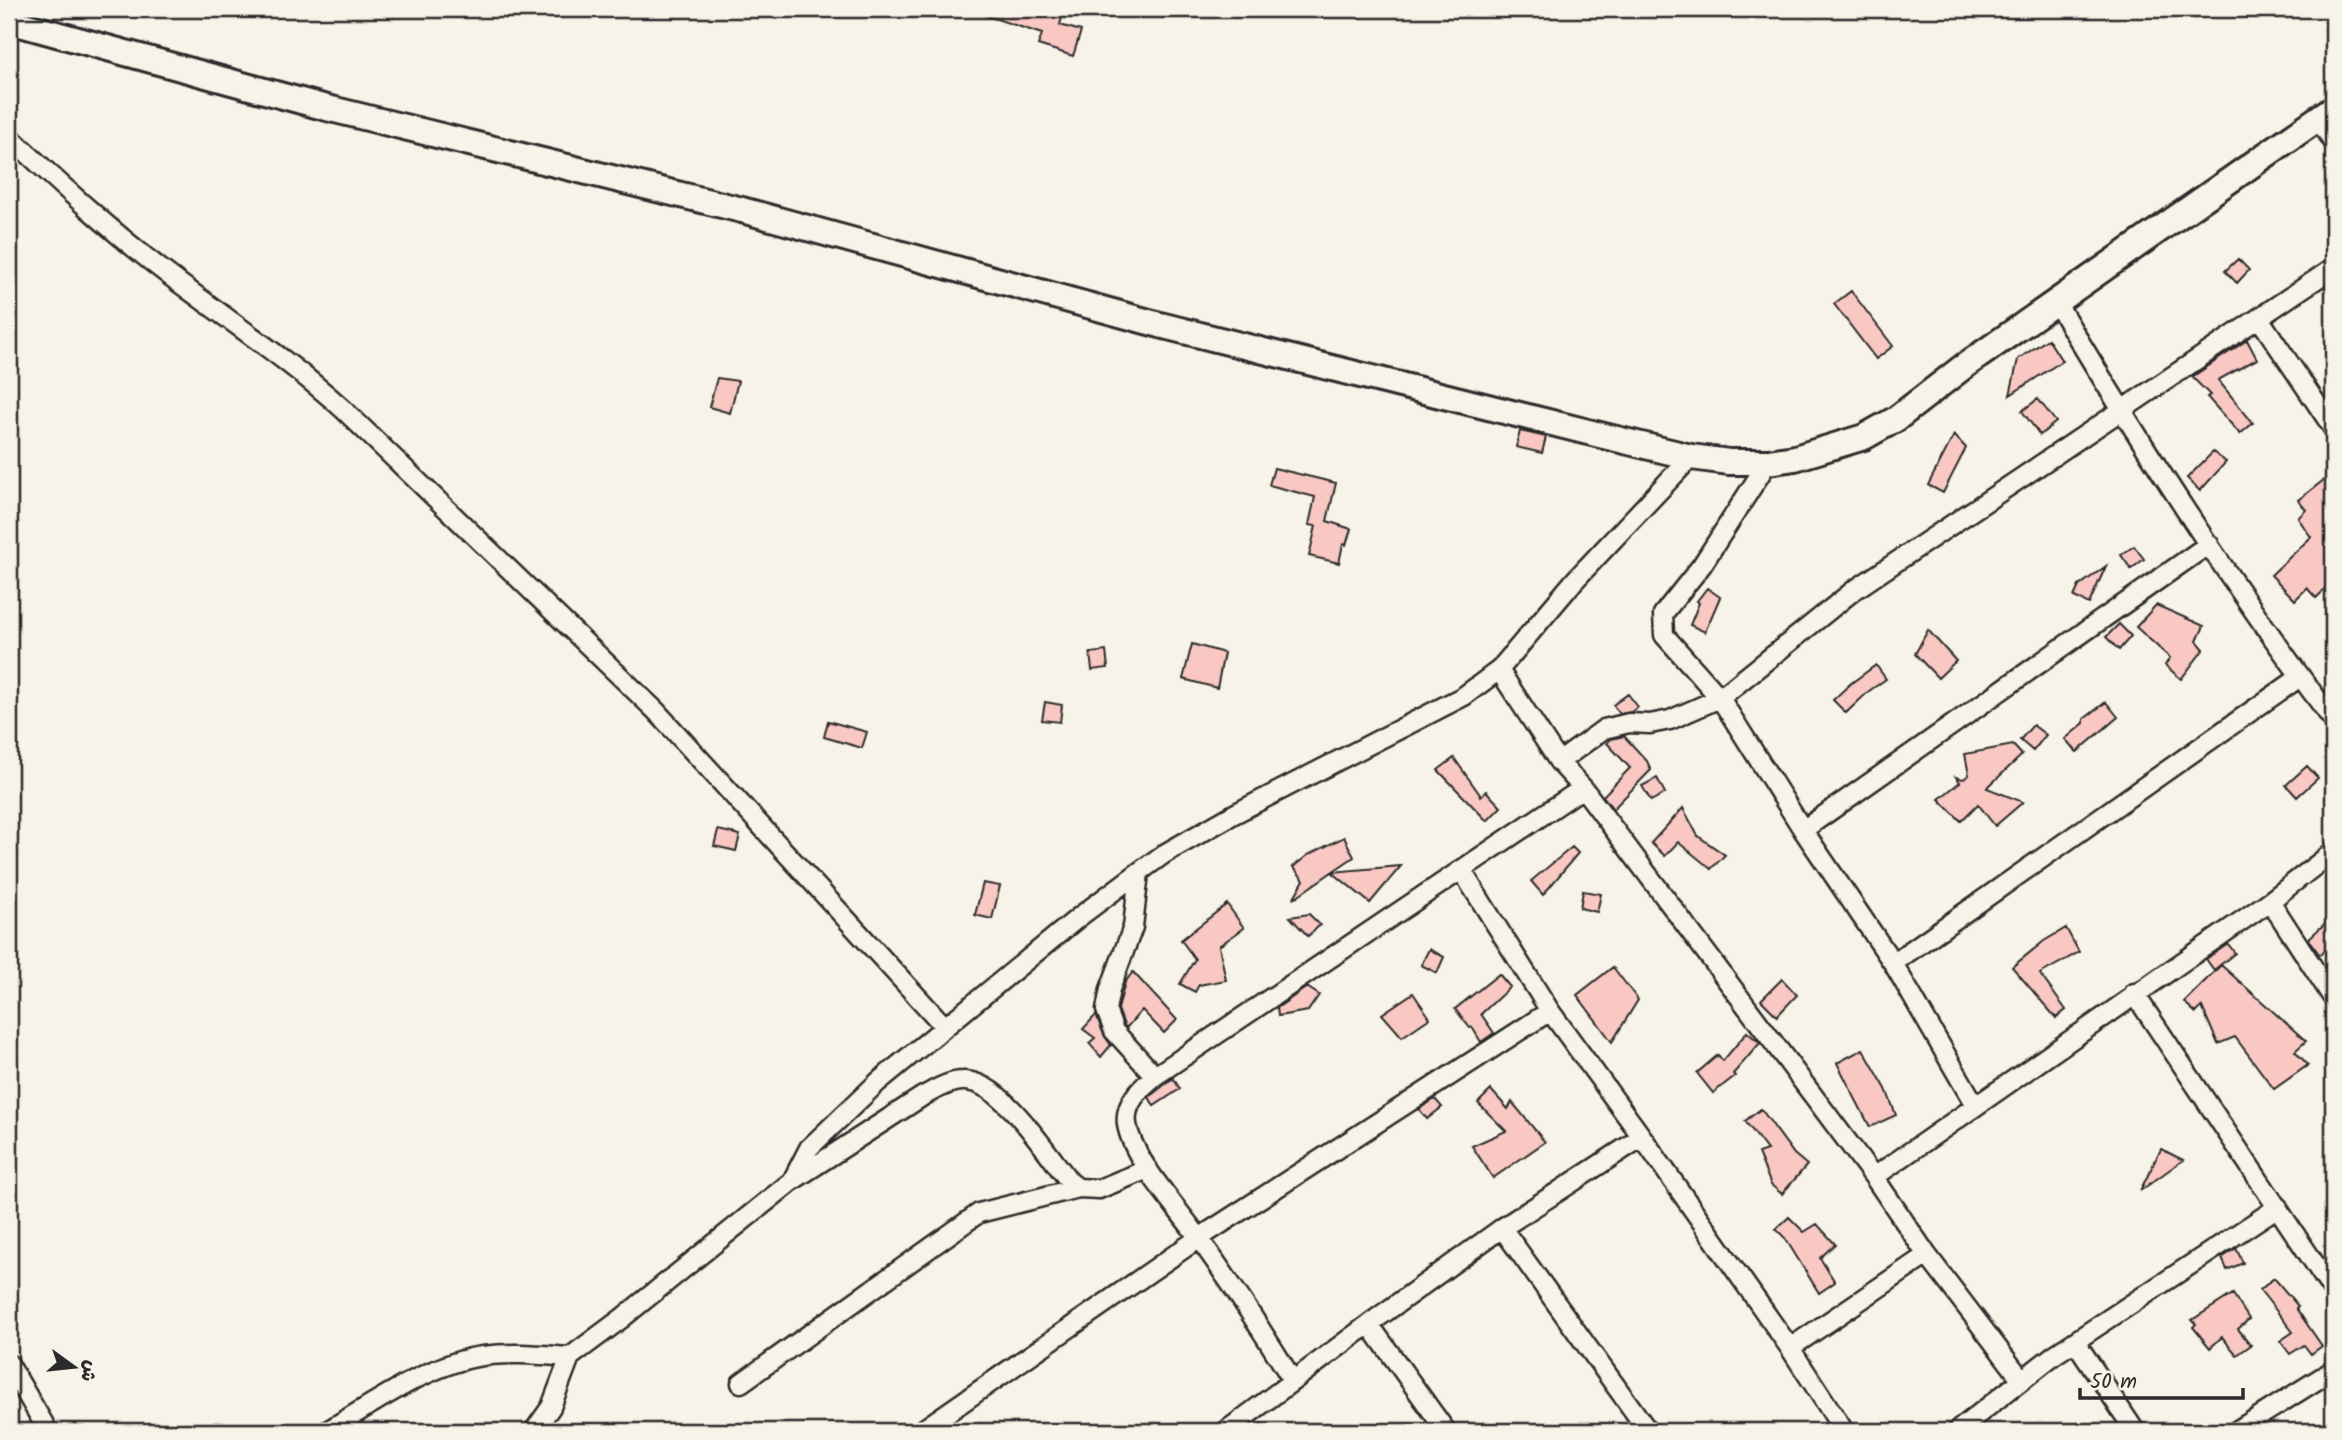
<svg xmlns="http://www.w3.org/2000/svg" width="2342" height="1440" font-family="Kalam,'Playpen Sans Arabic',sans-serif">
<rect width="100%" height="100%" fill="#f7f3e8"/>
<filter id="ink" filterUnits="userSpaceOnUse"><feTurbulence type="fractalNoise" baseFrequency=".0143" numOctaves="2"/><feDisplacementMap in="SourceGraphic" scale="14" xChannelSelector="R" yChannelSelector="G"/><feConvolveMatrix kernelMatrix="1 2 1 2 8 2 1 2 1" color-interpolation-filters="sRGB"/></filter>
<g filter="url(#ink)">
<path fill="#f9c8c2" stroke="#2b2b2b" stroke-width="2" d="M975 9H1064L1060 25 1081 31 1073 56 1038 45 1042 34 975 12Z
M2238 259 2249 270 2237 283 2225 271Z
M1851 291 1893 346 1876 359 1834 304Z
M2048 339 2062 361 2010 395 2018 359Z
M2247 340 2257 359 2218 380 2253 423 2240 434 2207 397 2210 395 2192 377Z
M717 378 738 381 730 413 709 407Z
M2038 399 2056 422 2040 435 2022 411Z
M1520 431 1546 437 1542 453 1516 447Z
M1954 435 1966 448 1943 493 1928 485Z
M2213 452 2226 462 2200 491 2187 478Z
M1274 468 1336 483 1327 521 1351 529 1346 545 1343 544 1339 563 1309 556 1316 526 1309 525 1315 497 1269 485Z
M2333 473V582L2316 598 2307 588 2295 600 2271 575 2311 537 2298 518 2306 510 2298 500Z
M2134 546 2144 559 2131 569 2121 555Z
M2106 566 2089 604 2074 597 2079 586Z
M1707 588 1720 597 1705 632 1690 625 1699 603 1697 601Z
M2156 605 2204 626 2197 641 2204 649 2181 679 2165 665 2170 658 2136 627Z
M2119 624 2131 636 2119 650 2106 637Z
M1928 630 1956 661 1938 678 1915 654Z
M1192 644 1224 653 1217 688 1183 679Z
M1106 651 1108 668 1092 670 1090 653Z
M1876 665 1886 679 1869 691 1846 713 1833 700 1850 684Z
M1628 694 1638 707 1631 712 1620 714 1613 705Z
M1045 702 1062 705 1060 722 1042 720Z
M2106 702 2118 717 2077 752 2065 739 2084 723V719Z
M828 721 867 732 862 748 824 737Z
M2033 725 2046 735 2033 751 2020 740Z
M1624 736 1647 761 1651 770 1613 809 1603 796 1630 768 1607 743 1611 739Z
M2013 745 2022 755 1987 788 2023 802 1995 826 1978 804 1961 821 1939 799 1960 782 1956 777 1963 779 1969 775 1965 754Z
M1454 758 1481 796 1486 791 1501 807 1487 821 1438 770Z
M2307 766 2318 778 2297 797 2286 785Z
M1657 778 1665 793 1651 801 1642 786Z
M1683 808 1698 836 1725 855 1711 869 1678 842 1665 856 1651 843Z
M718 830 740 835 736 851 714 846Z
M1344 837 1354 857 1332 872 1401 866 1370 903 1332 872 1293 899 1304 880 1293 867 1308 855Z
M1572 847 1578 853 1543 895 1531 881Z
M983 883 1000 886 992 919 975 915Z
M1583 891 1601 894 1597 912 1580 908Z
M1227 904 1244 928 1219 946 1226 980 1199 985 1195 992 1180 984 1195 959 1181 940Z
M1309 914 1320 925 1308 936 1290 917Z
M2333 916V942L2320 955 2308 939Z
M2066 928 2079 952 2040 974 2066 1010 2056 1018 2012 967 2044 941Z
M2228 944 2235 953 2214 970 2206 959Z
M1429 949 1444 957 1437 973 1421 965Z
M2221 965 2306 1041 2295 1051 2308 1065 2274 1089 2235 1037 2218 1044 2202 1007 2196 1013 2184 1002Z
M1613 967 1638 1000 1612 1042 1577 995Z
M1133 972 1177 1020 1164 1033 1142 1010 1126 1028 1124 1025 1118 1009 1125 982Z
M1499 974 1510 987 1481 1014 1494 1033 1481 1042 1472 1027 1470 1028 1455 1009Z
M1782 979 1797 995 1777 1016 1761 1000Z
M1307 987 1319 995 1308 1011 1278 1016 1277 1008Z
M1413 993 1430 1018 1402 1037 1382 1014Z
M1096 1015 1104 1035 1111 1045 1101 1057 1089 1043 1095 1038 1083 1029Z
M1747 1032 1760 1043 1733 1074 1735 1076 1713 1093 1697 1073 1718 1055 1723 1061Z
M1863 1049 1886 1089 1896 1115 1870 1127 1837 1063Z
M1173 1078 1180 1089 1154 1106 1149 1097Z
M1491 1090 1508 1109 1512 1102 1545 1142 1493 1178 1472 1146 1506 1131 1478 1103Z
M1435 1099 1442 1107 1427 1119 1419 1109Z
M1761 1109 1794 1154 1807 1165 1782 1194 1771 1185 1758 1153 1767 1150 1745 1121Z
M2161 1149 2183 1160 2140 1191Z
M1789 1217 1804 1232 1817 1224 1835 1244 1820 1258 1835 1282 1819 1293 1785 1238 1776 1229Z
M2236 1248 2243 1263 2227 1270 2222 1258Z
M2274 1278 2298 1306 2296 1308 2322 1346 2311 1354 2304 1345 2290 1354 2280 1341 2293 1332 2260 1290Z
M2233 1294 2249 1319 2238 1329 2251 1345 2237 1355 2222 1337 2210 1348 2193 1327 2196 1324 2192 1320Z"/>
<g fill="none" stroke-linecap="round" stroke-linejoin="round">
<defs>
<path id="street" d="M2318 119 2333 141
M9 136C62 186 115 235 174 279 231 322 290 361 343 409L656 711 945 1027
M2056 302C2141 445 2232 587 2333 720
M2259 318 2333 428
M1768 462 1702 565 1663 614 1664 635 1720 698 1803 830 1893 963 1975 1105
M1499 670 1559 762 1583 788 1874 1177 1927 1255 2022 1380
M1559 762 1604 729 1629 723 1650 724 1670 720 1720 698 1853 591 2333 268
M1803 830 2209 544
M1462 871 1550 1011 1642 1137 1790 1348 1844 1431
M1139 872 1133 927 1110 989 1106 1010 1114 1031 1155 1076
M2270 901 2333 998
M1893 963 2300 677
M2134 993 2333 1291
M1874 1177 2270 901 2333 852
M792 1181 809 1148 878 1082 1079 917 1139 872 1164 854 1234 814 1464 696 1499 670 1575 580 1691 457
M1502 1228 1648 1431
M1369 1324 1446 1431
M2075 1341 2135 1431
M1790 1348 1927 1255
M9 1364 48 1431
M1293 1381C1263 1332 1232 1284 1198 1237 1178 1208 1132 1159 1127 1124 1124 1103 1141 1088 1155 1076L1583 788
M741 1383 979 1213 1078 1188 1099 1189 1148 1169
M327 1431C371 1405 432 1362 483 1356 512 1352 541 1355 570 1357
M534 1431 551 1407 570 1357 621 1319 792 1181 923 1096C935 1090 949 1081 963 1081 1001 1079 1048 1155 1070 1182L1078 1188
M921 1431 1199 1238 1550 1011
M1226 1431 1369 1324 1502 1228 1642 1137
M1957 1431 2054 1355 2278 1207
M2236 1431 2333 1370"/>
<path id="secondary" d="M9 21 323 107 742 210 1160 325 1600 435 1691 457 1729 462H1768L1795 458 1864 437 1896 419 1963 367 2333 108"/>
</defs>
<use href="#street" stroke="#2b2b2b" stroke-width="23"/>
<use href="#secondary" stroke="#2b2b2b" stroke-width="30"/>
<use href="#street" stroke="#f7f3e8" stroke-width="18"/>
<use href="#secondary" stroke="#f7f3e8" stroke-width="24"/>
</g>
</g>
<rect width="2342" height="1440" fill="none" stroke="#f7f3e8" stroke-width="35"/>
<rect x="18" y="18" width="2307" height="1405" fill="none" stroke="#2b2b2b" stroke-width="2.5" filter="url(#ink)"/>
<g transform="translate(74 1367) rotate(105)" stroke="#f7f3e8" stroke-width="5" paint-order="stroke">
<path d="M0-5L12 26L0 18L-12 26Z" fill="#2b2b2b"/>
<text y="-10" font-size="19" font-weight="bold" text-anchor="middle" fill="#2b2b2b">ش</text>
</g>
<path d="M2080 1388v10h163v-10" fill="none" stroke="#2b2b2b" stroke-width="3.5"/>
<text x="2090" y="1388" font-size="21" fill="#2b2b2b" stroke="#f7f3e8" stroke-width="5" paint-order="stroke">50 m</text>
</svg>
